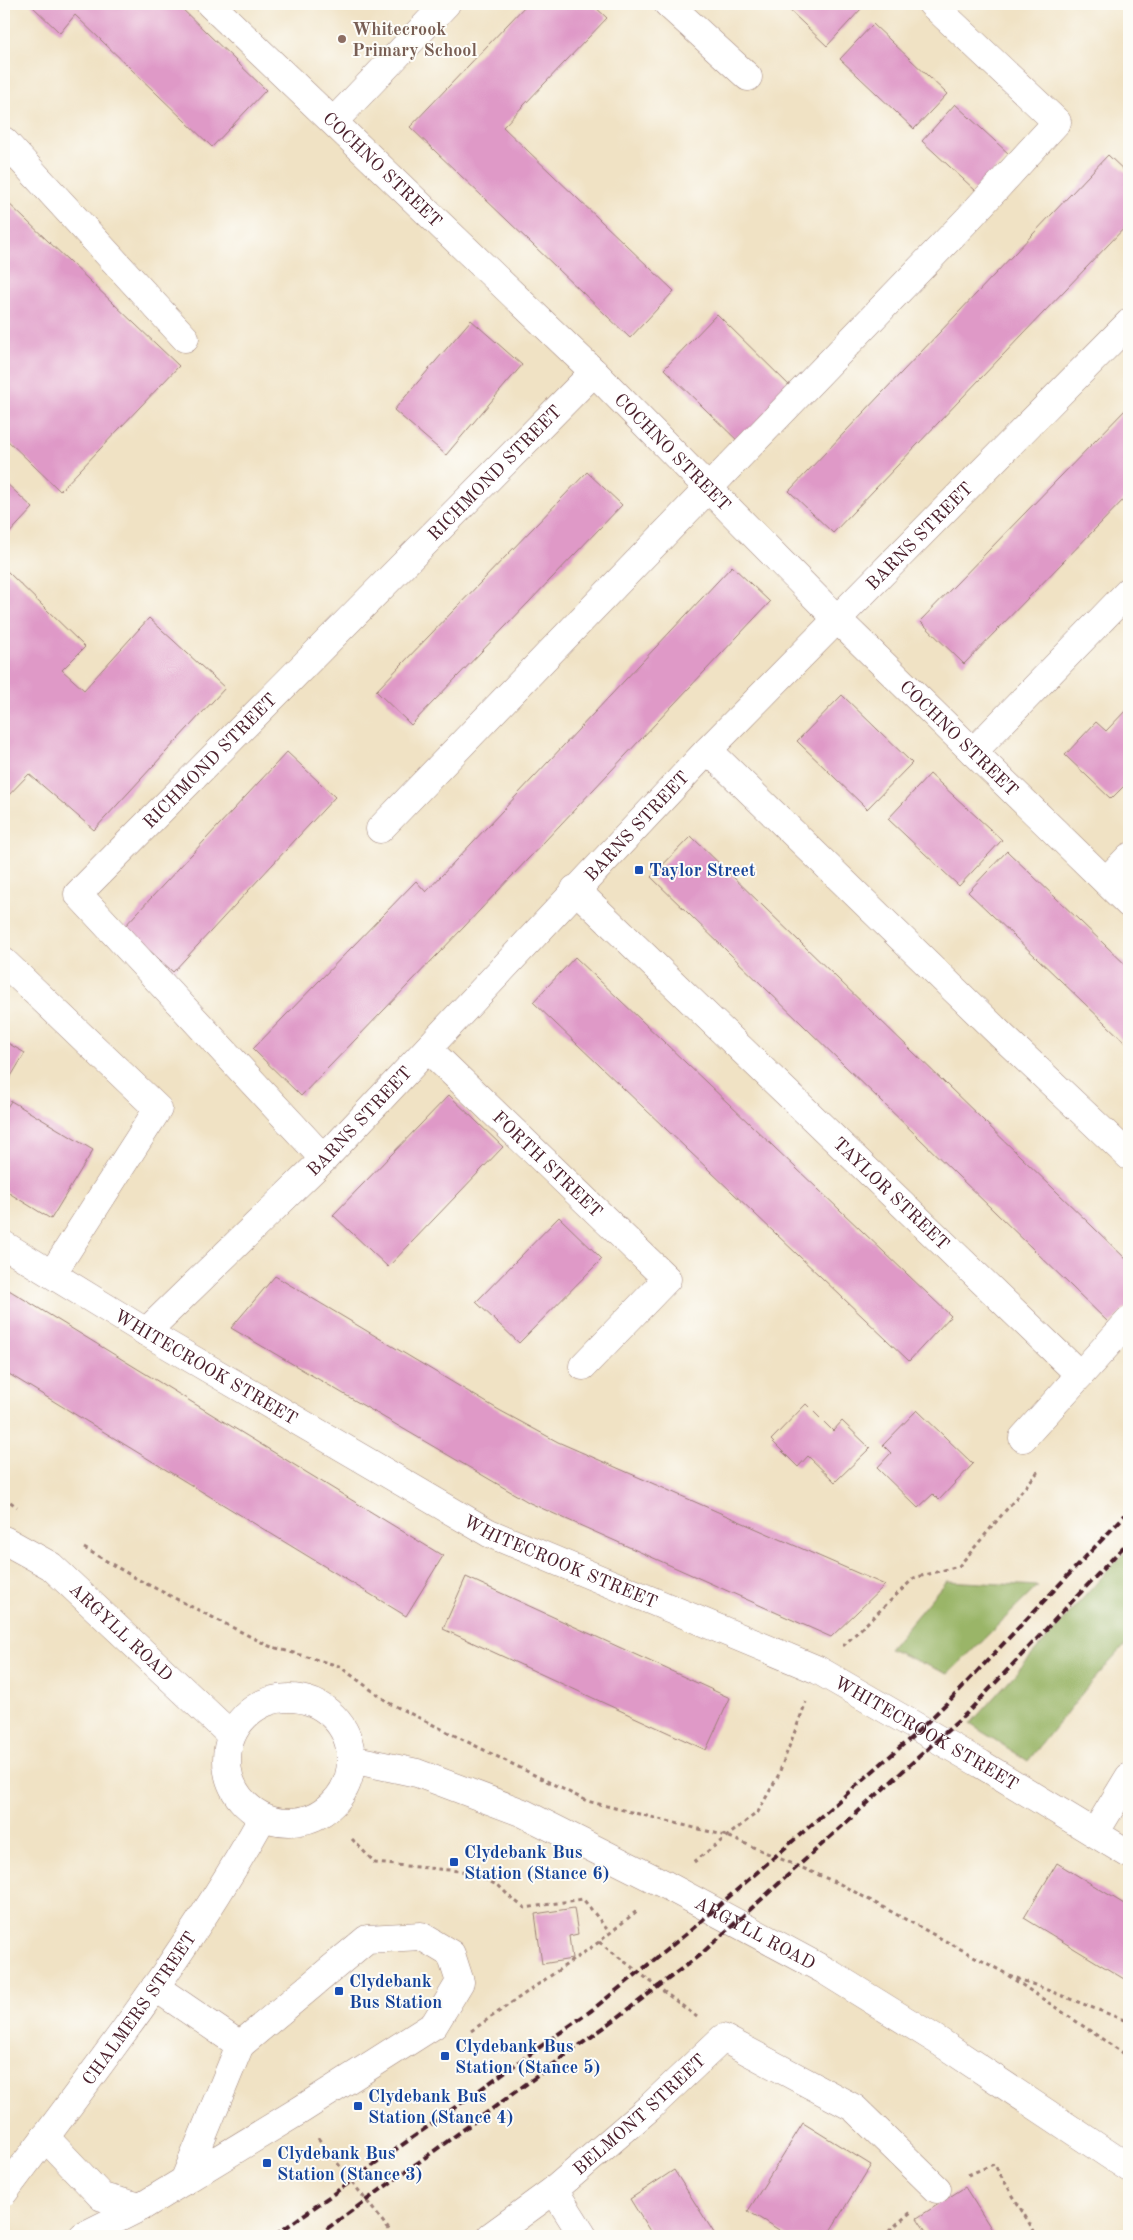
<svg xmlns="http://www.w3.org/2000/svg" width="1133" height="2240" font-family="'Old Standard TT',serif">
<rect width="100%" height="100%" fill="#fdfcf7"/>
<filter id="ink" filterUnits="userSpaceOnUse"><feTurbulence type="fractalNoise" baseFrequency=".02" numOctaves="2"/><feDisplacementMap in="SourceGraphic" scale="10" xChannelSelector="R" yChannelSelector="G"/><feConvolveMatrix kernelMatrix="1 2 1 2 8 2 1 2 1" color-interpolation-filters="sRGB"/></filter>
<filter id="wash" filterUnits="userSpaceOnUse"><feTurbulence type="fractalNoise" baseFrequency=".0096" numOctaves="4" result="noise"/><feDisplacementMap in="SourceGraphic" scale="20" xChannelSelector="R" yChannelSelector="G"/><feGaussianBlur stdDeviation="1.12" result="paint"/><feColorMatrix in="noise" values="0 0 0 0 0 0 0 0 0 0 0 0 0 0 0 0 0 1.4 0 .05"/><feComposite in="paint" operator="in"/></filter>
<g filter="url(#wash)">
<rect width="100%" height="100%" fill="#f0e2c4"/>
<path fill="#9ab567" stroke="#726a49" d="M1129 1547V1641L1088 1686 1028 1761 970 1724Z
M946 1581 1038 1586 948 1674 889 1649Z"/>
<g id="blocks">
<path fill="#df99c7" d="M30 4H177L266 90 212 147 75 15 60 33Z
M527 4H592L607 18 503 127 674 291 630 338 410 127Z
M783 4H855L861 9 827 46Z
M873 24 947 94 914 129 840 59Z
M955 104 1009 154 976 191 922 141Z
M1108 155 1129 175V223L833 533 789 491Z
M4 199 179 366 60 491 4 437Z
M717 314 798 394 745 448 664 369Z
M471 320 522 365 446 455 394 410Z
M1129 406V494L964 664 920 621Z
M587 472 622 505 411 725 376 691Z
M4 481 33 508 4 539Z
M732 566 770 602 464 927 301 1096 253 1049 416 881 426 892Z
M7 571 85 647 62 670 84 690 149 618 225 688 94 830 29 774 4 800V574Z
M842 695 912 763 867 809 797 741Z
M1129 707V781L1111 799 1065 755 1096 722 1106 731Z
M287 752 335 797 173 972 124 927Z
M930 774 1002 840 959 886 888 819Z
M691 836 1129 1262V1305L1110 1324 651 877Z
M1007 851 1129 968V1046L968 892Z
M575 957 951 1316 909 1361 533 1002Z
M4 1041 25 1053 4 1088Z
M449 1095 503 1147 388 1267 333 1215Z
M11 1101 93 1150 51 1219 4 1190V1112Z
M559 1217 602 1259 519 1343 476 1302Z
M275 1276 499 1410 558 1442 885 1585 831 1637 530 1503 231 1328Z
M4 1287 443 1556 406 1616 4 1371Z
M806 1404 833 1431 842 1421 870 1448 835 1482 808 1456 798 1467 771 1440Z
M917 1410 973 1464 939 1500 933 1494 918 1508 877 1468 891 1453 883 1445Z
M466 1577 730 1698 706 1750 443 1629Z
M1057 1863 1129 1907V1982L1024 1918Z
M574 1908 578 1934 569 1936 572 1959 542 1964 535 1914Z
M803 2123 871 2165 827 2236H789L748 2211Z
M674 2170 716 2236H653L630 2199Z
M965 2187 996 2236H929L917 2218Z"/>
</g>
</g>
<g filter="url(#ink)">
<use href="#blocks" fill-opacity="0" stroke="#9d8078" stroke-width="1"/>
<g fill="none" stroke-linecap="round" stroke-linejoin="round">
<defs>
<g id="minor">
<path id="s1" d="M210 4 594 372 837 619 1129 904"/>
<path d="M668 4 748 77"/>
<path d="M334 121 446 4"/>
<path d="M4 141 185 338"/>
<path d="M708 750 1001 1035 1129 1156"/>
<path d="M973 752 1129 591"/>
<path d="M380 829 968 219 1057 122 932 4"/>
<path d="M1106 881 1129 857"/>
<path id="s2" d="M575 889 1080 1375 1023 1438"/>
<path d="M4 962 158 1109 52 1274"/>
<path id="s3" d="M428 1049 667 1279 583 1366"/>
<path id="s4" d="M324 1159 78 894 594 372"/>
<path id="s5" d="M4 1245 146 1332 489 1533 818 1670 981 1764 1129 1854"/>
<path id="s6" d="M146 1332 324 1159 708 750 1129 323"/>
<path d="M1080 1375 1129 1321"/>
<path id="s7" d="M4 1540 51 1566 231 1735"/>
<circle cx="289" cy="1760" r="62"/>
<path id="s8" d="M351 1759 417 1773 523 1813 666 1885 824 1970 940 2042 1129 2168"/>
<path d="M1095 1833 1129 1777"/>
<path d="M45 2137 102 2197 141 2207"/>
<path d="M184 2181 240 2045"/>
<path d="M554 2190 583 2236"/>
<path id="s9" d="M4 2192C95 2071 189 1950 263 1817"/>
<path d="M83 2236 141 2207 302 2109 434 2025 460 1982 451 1954 421 1936 367 1939 240 2045 155 1987"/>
<path id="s10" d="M491 2236 554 2190 649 2108 723 2038 854 2108 937 2189"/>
</g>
</defs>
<use href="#minor" stroke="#9d8078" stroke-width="29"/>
<path stroke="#9d8078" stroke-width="3" stroke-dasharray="4 4" stroke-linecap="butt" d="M4 1497 17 1507
M84 1548 139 1580 269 1646 339 1666 389 1703 587 1801 727 1836 840 1884 1003 1972 1129 2057
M843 1646 914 1578 959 1566 1037 1473 1035 1469
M352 1839 375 1863 470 1872 499 1886 511 1898 525 1908 583 1899 610 1933
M694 1862 758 1812 778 1776 806 1702
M599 1942 697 2017
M1009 1975 1129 2022
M471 2031 599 1942 638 1910
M318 2138 394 2236
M968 2175 994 2164 1037 2236
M883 2236 911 2212"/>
<use href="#minor" stroke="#fff" stroke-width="28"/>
<path stroke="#4a1f2b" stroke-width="4" stroke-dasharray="8 4" stroke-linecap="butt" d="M274 2236 592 2010 691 1930 913 1736 951 1699 1129 1511
M317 2236 613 2021 701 1954 967 1713 1129 1541"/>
</g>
</g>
<circle fill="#8d6e63" stroke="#fdfcf7" stroke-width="2" cx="342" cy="39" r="5"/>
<g fill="#1a4fb4" stroke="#fdfcf7" stroke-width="2">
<rect x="634" y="865" width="10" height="10" rx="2.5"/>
<rect x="449" y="1857" width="10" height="10" rx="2.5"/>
<rect x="334" y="1986" width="10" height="10" rx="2.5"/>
<rect x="440" y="2051" width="10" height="10" rx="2.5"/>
<rect x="353" y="2101" width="10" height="10" rx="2.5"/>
<rect x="262" y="2158" width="10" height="10" rx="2.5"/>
</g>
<g text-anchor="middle" stroke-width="4" stroke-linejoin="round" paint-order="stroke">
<g font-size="18" font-weight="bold" fill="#785e54" stroke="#fdfcf7" text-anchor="start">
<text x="352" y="35">Whitecrook<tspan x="352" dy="21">Primary School</tspan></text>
</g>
<g font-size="18" fill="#4a1f2b" stroke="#fdfcf7">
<text dy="6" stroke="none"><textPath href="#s1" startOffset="239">COCHNO STREET</textPath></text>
<text dy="6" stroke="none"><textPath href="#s1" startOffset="644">COCHNO STREET</textPath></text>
<text dy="6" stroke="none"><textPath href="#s4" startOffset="954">RICHMOND STREET</textPath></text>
<text dy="6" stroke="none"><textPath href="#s6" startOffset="1110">BARNS STREET</textPath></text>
<text dy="6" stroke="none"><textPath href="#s1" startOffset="1049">COCHNO STREET</textPath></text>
<text dy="6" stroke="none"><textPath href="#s4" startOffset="549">RICHMOND STREET</textPath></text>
<text dy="6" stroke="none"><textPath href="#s6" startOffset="705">BARNS STREET</textPath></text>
<text dy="6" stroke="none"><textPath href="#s6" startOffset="300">BARNS STREET</textPath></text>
<text dy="6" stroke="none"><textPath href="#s3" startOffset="166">FORTH STREET</textPath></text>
<text dy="6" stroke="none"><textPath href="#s2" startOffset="439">TAYLOR STREET</textPath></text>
<text dy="6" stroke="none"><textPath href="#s5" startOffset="236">WHITECROOK STREET</textPath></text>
<text dy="6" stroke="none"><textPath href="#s5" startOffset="641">WHITECROOK STREET</textPath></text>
<text dy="6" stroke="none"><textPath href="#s7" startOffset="150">ARGYLL ROAD</textPath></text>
<text dy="6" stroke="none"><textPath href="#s5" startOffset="1046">WHITECROOK STREET</textPath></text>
<text dy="6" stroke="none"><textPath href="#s8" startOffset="442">ARGYLL ROAD</textPath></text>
<text dy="6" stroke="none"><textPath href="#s9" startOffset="228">CHALMERS STREET</textPath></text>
<text dy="6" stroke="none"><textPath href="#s10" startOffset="192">BELMONT STREET</textPath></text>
</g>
<g font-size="18" font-weight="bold" fill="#164399" stroke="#fdfcf7" text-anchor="start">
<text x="649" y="876">Taylor Street</text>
<text x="464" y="1858">Clydebank Bus<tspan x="464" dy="21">Station (Stance 6)</tspan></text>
<text x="349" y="1987">Clydebank<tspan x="349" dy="21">Bus Station</tspan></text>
<text x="455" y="2052">Clydebank Bus<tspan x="455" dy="21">Station (Stance 5)</tspan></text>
<text x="368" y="2102">Clydebank Bus<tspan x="368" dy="21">Station (Stance 4)</tspan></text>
<text x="277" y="2159">Clydebank Bus<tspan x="277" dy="21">Station (Stance 3)</tspan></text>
</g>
</g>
<rect width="1133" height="2240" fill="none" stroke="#fdfcf7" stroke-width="20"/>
</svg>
